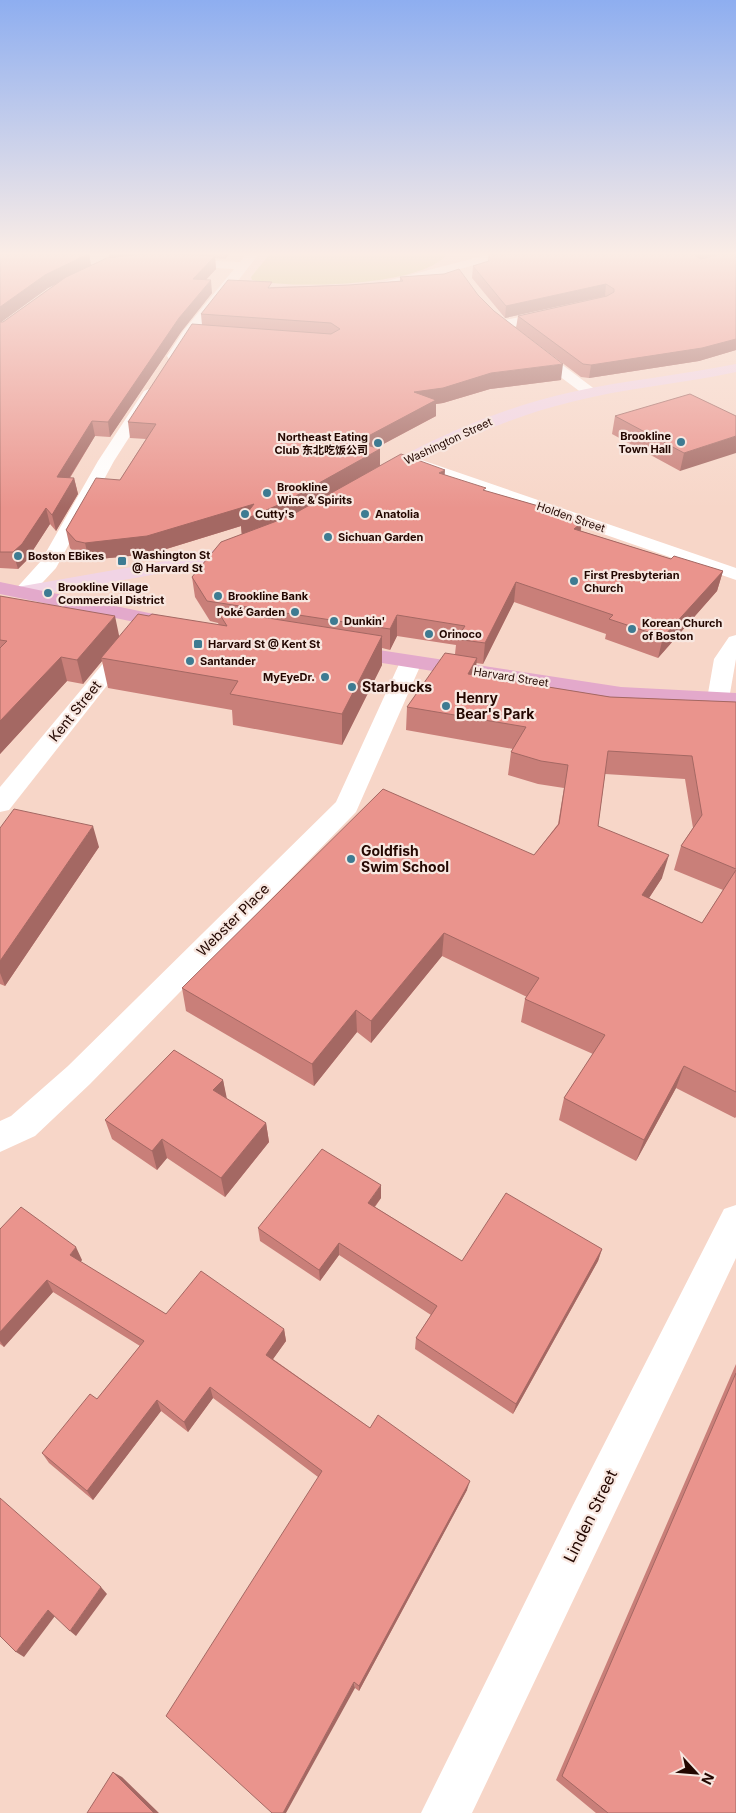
<svg xmlns="http://www.w3.org/2000/svg" width="736" height="1813" font-family="Inter,'Noto Sans SC',sans-serif">
<rect width="100%" height="100%" fill="#f7d6c8"/>
<path fill="#cec97d" d="M270 254H447C423 287 290 289 252 280L251 277Z"/>
<g fill="none" stroke-linecap="round" stroke-linejoin="round">
<path fill="#fff" fill-rule="evenodd" d="M247 254H259L195 335 179 359H169L167 356 184 330 234 269 177 266 171 262 173 259 240 262Z
M490 254H509L507 256 387 289 381 285 383 282Z
M552 310 557 311 559 314 557 317 501 329 494 325 496 322Z
M532 345 537 346 596 390 599 393 596 396H586L527 352 525 349 527 346Z
M149 389 154 391 157 394 114 461 56 568 30 596 23 598 16 596 13 592 41 561 98 461 144 391Z
M410 456 736 568V580L404 465 402 461 404 457Z
M736 635V659L729 699 726 704 718 706 710 704 707 699 714 659 729 637Z
M411 656 419 657 422 662 356 812 90 1084 35 1136 0 1152V1121L11 1116 68 1066 336 802 400 662 403 657Z
M736 1205V1258L472 1813H421L573 1505 724 1209Z"/>
<path fill="#fff" fill-rule="evenodd" d="M128 640 135 642 139 646 135 650 9 810 0 812V787L121 642Z"/>
<path fill="#f1d4e5" fill-rule="evenodd" d="M736 364V372C681 384 625 388 571 402 505 418 444 447 385 480L379 481 373 480 370 476C377 466 401 457 412 451 463 425 517 404 572 392 626 380 682 375 736 364Z
M244 541 251 543 253 547 251 551 196 567 23 598 16 596 13 592 16 588 23 586 194 556Z"/>
<path fill="#e3a9cb" fill-rule="evenodd" d="M0 582 173 618 180 620 183 624 180 628 173 630 0 594Z
M346 645 621 687 736 693V707L621 701 338 656 335 651 338 646Z"/>
</g>
<path fill="#c97f79" fill-rule="evenodd" d="M0 254H89L91 265 110 258 109 254H229L225 259 215 258 216 269 206 280 212 293 181 332 110 437 95 436 70 478H74L78 494 56 531 50 524 26 561 18 569 0 568ZM56 284 3 322H1L48 288Z
M489 254H717L700 259H701L736 254V350L699 361 589 378 581 377 516 328 518 316 605 296 505 318 472 278 473 266 488 261Z
M400 277 478 295 561 380 490 389 443 403 436 404V416L376 448 380 449V466L445 475 486 491 542 507V510L581 531 671 559 723 571 717 591 658 658 605 639 606 634 514 602 483 664 476 663 475 675 610 697 736 702V1117L735 1118 676 1088 636 1161 559 1120 564 1098 593 1054 521 1022 525 999 527 997 442 956 371 1043 357 1032 314 1086 186 1011 182 988 534 855 558 824 564 788 538 784 508 775 511 752 513 749 406 730 407 707 455 654 456 645 397 636 390 650 382 648V665L342 745 233 725 232 710 108 688 102 661 83 684 67 681 0 754V596L119 637 149 616 219 625 218 623 210 621 195 597 192 577 242 534 241 526 150 554 89 560 80 559 70 548 66 530 120 480 146 439 130 438 128 422 202 325 201 314 272 287 349 285 400 281ZM605 774 685 779 693 828 681 846 674 870 723 890 702 923 649 898 662 878 598 826Z
M615 416H736L680 471 612 434Z
M0 828 99 847 5 986 0 984Z
M223 1080 226 1098 266 1123 269 1142 225 1197 167 1158 157 1170 112 1139 105 1120Z
M381 1198 375 1207 462 1261 602 1249 598 1261 513 1414 415 1349 416 1338 431 1315 339 1255 320 1281 260 1241 258 1228Z
M0 1229 82 1260 80 1262 166 1314 284 1329 286 1341 273 1359 370 1428 467 1490 359 1691 355 1688 318 1477 213 1398 188 1432 161 1411 93 1500 49 1463 42 1453 97 1399 140 1346 53 1292 4 1347 0 1344Z
M736 1364V1813H596L556 1780Z"/>
<path fill="#a46863" d="M88 254H89L91 266 48 288 0 323V307L45 275Z
M109 254H153L110 260Z
M225 254H229L225 259Z
M693 254H717L694 260Z
M215 256 216 269 194 292 193 279Z
M211 280 212 293 181 332 110 437 108 422 179 318Z
M606 284 605 296 505 318 506 306Z
M736 339V350L699 361 589 378 591 365Z
M563 364 561 380 490 389 443 403 436 404V416L357 458V442L414 392 491 373Z
M92 421 95 436 60 493 57 477Z
M736 436V453L680 471 684 453Z
M380 449V466L286 519 242 538 241 526 150 554 89 560 85 543 254 504Z
M445 470 444 488 439 473Z
M74 478 78 494 56 531 52 515Z
M46 508 50 524 26 561 18 569 13 552Z
M582 522 579 542 574 529Z
M723 571 717 591 658 658 663 637Z
M516 582 514 602 483 664 485 643Z
M397 615V636L390 650V629Z
M115 616 120 640 101 658 102 661 83 684 77 660Z
M382 636V665L342 745V714Z
M61 657 67 681 0 754V721Z
M477 658 475 680 468 674Z
M93 826 99 847 5 986 0 973V961Z
M669 855 662 878 636 918 642 895Z
M444 933 442 956 371 1043V1021Z
M356 1010 357 1032 314 1086 312 1064Z
M684 1066 676 1088 636 1161 644 1140Z
M223 1080 227 1099 213 1090Z
M266 1123 269 1142 225 1197 221 1178Z
M162 1139 167 1158 157 1170 152 1151Z
M381 1185V1198L368 1215V1203Z
M339 1243V1255L320 1281 319 1270Z
M76 1247 82 1260 75 1268 70 1255Z
M602 1249 598 1261 513 1414 516 1404Z
M47 1280 53 1292 4 1347 0 1341V1332Z
M284 1329 286 1341 268 1366 266 1355Z
M210 1387 213 1398 188 1432 184 1422Z
M157 1400 161 1411 93 1500 87 1491Z
M470 1481 467 1490 359 1691V1686Z
M101 1587 107 1594 76 1636 70 1631Z
M48 1610 55 1616 24 1657 16 1652Z
M354 1682 355 1688 286 1813H283Z
M113 1772 122 1777 159 1813H154Z"/>
<path fill="#ea948d" stroke="#a46863" d="M0 254H88L45 275 0 307Z
M143 254H174L215 256 193 279 211 280 179 318 108 422 92 421 57 477 74 478 52 515 46 508 22 544 13 552H0V322H3L66 277 107 258Z
M489 254H693L701 259 720 254H736V339L702 348 591 365 583 364 518 316 607 296 614 292V289L606 284 506 306 473 266 489 261Z
M459 269 478 295 494 311 563 364 491 373 443 388 414 392 436 400 357 442 380 449 285 502 241 521 254 504 147 536 85 543 76 541 66 530 96 478 120 480 156 424 128 422 192 324 331 334 340 329 331 323 201 314 228 280 272 282 268 288 349 285 403 281 400 277 444 274Z
M690 394 736 416V436L684 453 615 416Z
M401 454 445 470 439 473 486 488 483 490 542 507 540 509 582 522 574 529 671 559 674 556 723 571 663 637 609 619 613 615 516 582 485 643 456 639 465 626 397 615 390 629 207 601 192 577 221 542 290 516Z
M0 596 115 616 77 660 61 657 0 721V648L7 641 0 640Z
M217 610 382 636 342 714 230 694 238 681 101 658 138 614 149 616 152 614 227 626Z
M445 653 477 658 468 674 610 697 736 702V869L681 846 702 815 692 756 608 751 598 826 669 855 642 895 702 923 736 870V1092L684 1066 644 1140 564 1098 605 1035 525 999 539 978 444 933 371 1021 356 1010 312 1064 182 988 383 789 534 855 559 824 568 765 541 761 511 752 526 727 407 707Z
M14 809 93 826 0 961V828Z
M174 1050 223 1080 213 1090 266 1123 221 1178 162 1139 152 1151 105 1120Z
M322 1149 381 1185 368 1203 462 1261 506 1193 602 1249 516 1404 416 1338 437 1306 339 1243 319 1270 258 1228Z
M21 1207 76 1247 70 1255 166 1314 201 1271 284 1329 266 1355 370 1428 378 1415 470 1481 359 1686 354 1682 283 1813H272L166 1716 322 1471 210 1387 184 1422 157 1400 87 1491 42 1453 90 1394 97 1399 144 1341 47 1280 0 1332V1229Z
M736 1373V1813H608L562 1776Z
M0 1498 101 1587 70 1631 48 1610 16 1652 0 1636Z
M113 1772 154 1813H87Z"/>
<linearGradient id="sky" x2="0" y2="1"><stop stop-color="#8eaef0"/><stop offset="0.5" stop-color="#fbede6"/><stop offset="1" stop-color="#fbede6" stop-opacity="0"/></linearGradient>
<rect width="736" height="508" fill="url(#sky)"/>
<g fill="#3e7b92" stroke="#f8e7e0" stroke-width="2">
<circle cx="681" cy="442" r="5"/>
<circle cx="378" cy="443" r="5"/>
<circle cx="267" cy="493" r="5"/>
<circle cx="245" cy="514" r="5"/>
<circle cx="365" cy="514" r="5"/>
<circle cx="328" cy="537" r="5"/>
<circle cx="18" cy="556" r="5"/>
<rect x="117" y="556" width="10" height="10" rx="2.5"/>
<circle cx="574" cy="581" r="5"/>
<circle cx="48" cy="593" r="5"/>
<circle cx="218" cy="596" r="5"/>
<circle cx="295" cy="612" r="5"/>
<circle cx="334" cy="621" r="5"/>
<circle cx="632" cy="629" r="5"/>
<circle cx="429" cy="634" r="5"/>
<rect x="193" y="639" width="10" height="10" rx="2.5"/>
<circle cx="190" cy="661" r="5"/>
<circle cx="325" cy="677" r="5"/>
<circle cx="352" cy="687" r="5"/>
<circle cx="446" cy="706" r="5"/>
<circle cx="351" cy="859" r="5"/>
</g>
<g text-anchor="middle" stroke-width="4.5" stroke-linejoin="round" paint-order="stroke">
<g font-size="11" font-weight="bold" fill="#230700" stroke="#f8e7e0" text-anchor="start">
<text x="671" y="440" text-anchor="end">Brookline<tspan x="671" dy="13">Town Hall</tspan></text>
<text x="368" y="441" text-anchor="end">Northeast Eating<tspan x="368" dy="13">Club 东北吃饭公司</tspan></text>
<text x="277" y="491">Brookline<tspan x="277" dy="13">Wine &amp; Spirits</tspan></text>
<text x="255" y="518">Cutty's</text>
<text x="375" y="518">Anatolia</text>
<text x="338" y="541">Sichuan Garden</text>
<text x="132" y="559">Washington St<tspan x="132" dy="13">@ Harvard St</tspan></text>
<text x="28" y="560">Boston EBikes</text>
<text x="584" y="579">First Presbyterian<tspan x="584" dy="13">Church</tspan></text>
<text x="58" y="591">Brookline Village<tspan x="58" dy="13">Commercial District</tspan></text>
<text x="228" y="600">Brookline Bank</text>
<text x="285" y="616" text-anchor="end">Poké Garden</text>
<text x="344" y="625">Dunkin'</text>
<text x="642" y="627">Korean Church<tspan x="642" dy="13">of Boston</tspan></text>
<text x="439" y="638">Orinoco</text>
<text x="208" y="648">Harvard St @ Kent St</text>
<text x="200" y="665">Santander</text>
<text x="315" y="681" text-anchor="end">MyEyeDr.</text>
</g>
<g font-size="11" fill="#230700" stroke="#f8e7e0">
<text transform="translate(448 441) rotate(-25)" y="4">Washington Street</text>
<text transform="translate(571 517) rotate(19)" y="4">Holden Street</text>
<text transform="translate(511 677) rotate(9)" y="4">Harvard Street</text>
</g>
<g font-size="14" font-weight="bold" fill="#230700" stroke="#f8e7e0" text-anchor="start">
<text x="362" y="692">Starbucks</text>
<text x="456" y="703">Henry<tspan x="456" dy="16">Bear's Park</tspan></text>
<text x="361" y="856">Goldfish<tspan x="361" dy="16">Swim School</tspan></text>
</g>
<g font-size="14" fill="#230700" stroke="#f8e7e0">
<text transform="translate(75 711) rotate(-51)" y="5">Kent Street</text>
<text transform="translate(233 920) rotate(-45)" y="5">Webster Place</text>
</g>
<g font-size="16" fill="#230700" stroke="#f8e7e0">
<text transform="translate(590 1516) rotate(-64)" y="6">Linden Street</text>
</g>
</g>
<g transform="translate(696 1773) rotate(116)" stroke="#f8e7e0" stroke-width="4" paint-order="stroke">
<path d="M0-4L9 19L0 12L-9 19Z" fill="#230700"/>
<text y="-8" font-size="14" font-weight="bold" text-anchor="middle" fill="#230700">N</text>
</g>
</svg>
